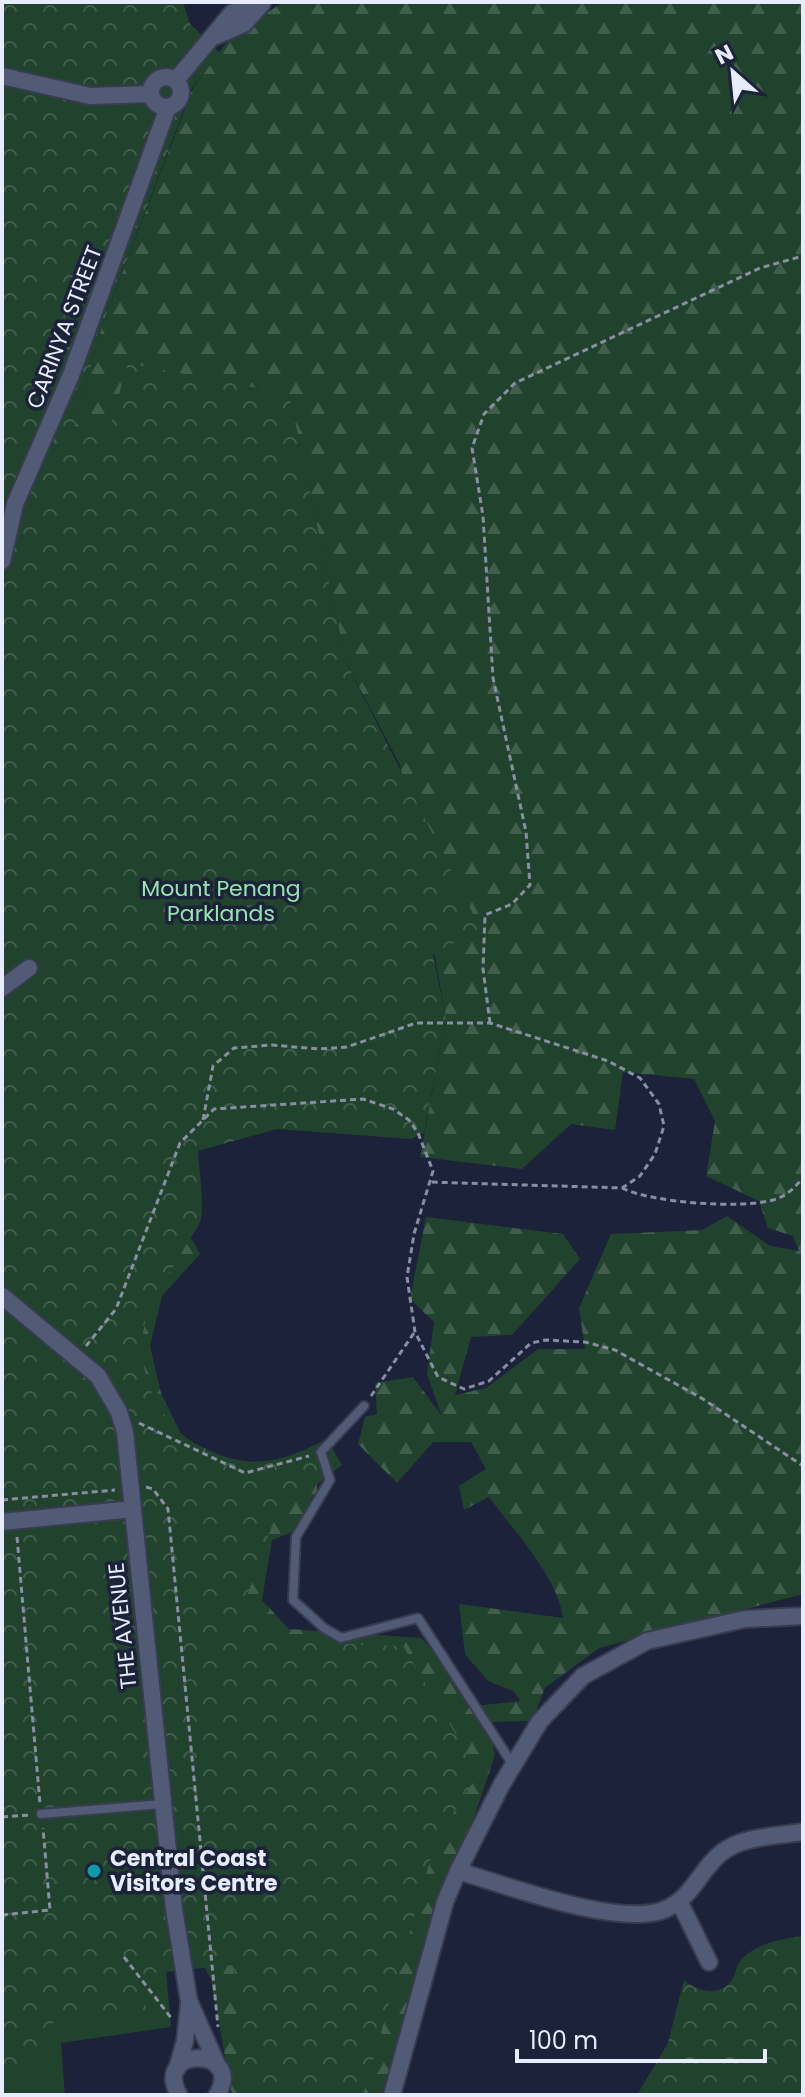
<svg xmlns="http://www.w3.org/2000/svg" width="805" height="2097" font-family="Poppins,sans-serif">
<defs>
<pattern id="forest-firs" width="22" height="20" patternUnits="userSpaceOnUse" patternTransform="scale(2)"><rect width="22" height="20" fill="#21422c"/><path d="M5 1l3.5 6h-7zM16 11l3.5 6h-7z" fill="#415d4c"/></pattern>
<pattern id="park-crowns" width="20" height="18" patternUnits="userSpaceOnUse" patternTransform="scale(2)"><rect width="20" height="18" fill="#21422c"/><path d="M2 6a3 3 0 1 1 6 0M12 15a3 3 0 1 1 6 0" fill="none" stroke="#415d4c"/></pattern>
</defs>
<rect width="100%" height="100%" fill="#1b2239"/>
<path fill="#21422c" d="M2 1536 162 1925 171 2027 61 2043 65 2095H2Z"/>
<path fill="url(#forest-firs)" d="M283 2H803V1594L599 1648 545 1688 532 1721 489 1722 495 1755 381 2095H232L211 1979 203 1965 119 1377 182 1222 200 1254 162 1296 150 1346 161 1393 185 1442 237 1478 317 1466V1493L310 1500 313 1507 303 1528 272 1540 262 1600 289 1629 421 1638 457 1675 473 1706 521 1701 513 1691 488 1681 465 1654 459 1604 563 1618C558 1577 513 1530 489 1497L464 1510 459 1486 486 1469 471 1442H433L397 1483 358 1444 365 1417 377 1414 375 1383 413 1377 442 1416 427 1374 434 1322 410 1299 426 1217 563 1234 580 1259 512 1335 471 1337 455 1395 486 1388 538 1349H585L579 1308 611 1234 702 1230 727 1216 770 1246 799 1251 793 1236 768 1228 759 1201 706 1176 715 1121 694 1079 623 1072 615 1130 571 1124 522 1169 420 1157 446 1018 400 765 346 662 289 395 108 434 74 426 102 326 193 88 229 39Z"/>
<path fill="url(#park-crowns)" d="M2 2H183L190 24 220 53 192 88 102 326 74 426 108 433 128 363 289 394 346 662 480 928 433 955 446 1018 424 1133 411 1139 277 1129 198 1151C199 1170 204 1200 201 1219 199 1226 193 1234 189 1240 177 1261 163 1282 152 1304 127 1353 152 1422 200 1446 250 1472 280 1463 327 1439L342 1465 275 1517 245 1602 263 1641 403 1646 479 1773 436 1840 363 2095H246L233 1965 144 1974 146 2011 54 2021 15 2095H2Z
M803 1936V2095H637L668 2043 684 1980C699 1993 722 1997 733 1978 736 1973 736 1965 740 1961 755 1943 782 1939 803 1936Z"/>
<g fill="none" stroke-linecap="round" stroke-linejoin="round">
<defs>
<path id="lane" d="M364 1406 321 1452 330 1480 296 1537 293 1600 324 1628 341 1638 418 1618 513 1765
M41 1814 162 1804"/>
<path id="street" d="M216 36 244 24 262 4
M2 76 90 96 151 94
M151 92a15 15 0 1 1 30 0a15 15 0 1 1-30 0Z
M176 80 232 13 260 2
M2 561 15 504 71 375 168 107
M2 988 29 968
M2 1296 98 1376 119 1412 125 1432 174 1909 189 2001 218 2067
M2 1522 133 1509
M458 1871C506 1885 621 1929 666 1909 692 1898 700 1870 721 1853 742 1836 777 1836 803 1832
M679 1901 709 1962
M177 2069 185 2041 189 2003
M179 2095C151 2045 246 2047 217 2095
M392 2095 445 1902 458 1871 502 1784 540 1721 583 1676 647 1641 745 1619 803 1616"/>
</defs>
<use href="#lane" stroke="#383c50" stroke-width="12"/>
<use href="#street" stroke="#383c50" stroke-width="20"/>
<path stroke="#898fa2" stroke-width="3" stroke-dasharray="6 4" stroke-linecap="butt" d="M490 1023 483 969 485 915 512 904 530 885 526 832 493 678 483 516 472 448 484 414 515 383 760 268 803 256
M203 1120 213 1066 234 1048 272 1045 319 1049 347 1047 416 1023H490L608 1061 640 1078 659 1104 664 1126 655 1154 640 1176 622 1188 429 1182
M622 1188C653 1203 740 1209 773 1200 787 1196 794 1188 803 1178
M86 1346 116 1309 180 1143 214 1109 363 1099 393 1109 409 1120 418 1133 433 1171 414 1234 407 1277 415 1332 438 1377 464 1389 489 1381 531 1343 546 1340 585 1342 615 1350 703 1399 803 1466
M371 1396 414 1333
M139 1423 245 1473 309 1456
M146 1487 153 1489 168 1509 218 2027
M2 1500 115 1490
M17 1537 40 1804
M2 1817 30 1815
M2 1915 50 1910 43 1828
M124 1957 172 2019"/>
<use href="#lane" stroke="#525b76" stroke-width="8"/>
<use href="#street" stroke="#525b76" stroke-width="16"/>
</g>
<circle fill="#0f9aa8" stroke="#1b2239" stroke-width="3" cx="94" cy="1871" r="8"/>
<g text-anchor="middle" stroke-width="7" stroke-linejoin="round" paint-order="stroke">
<g font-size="22" fill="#e7ecfc" stroke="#1b2239">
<text transform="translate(64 327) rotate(-69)" y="8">CARINYA STREET</text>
<text transform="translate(122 1626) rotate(-96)" y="8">THE AVENUE</text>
</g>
<g font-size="22" fill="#95e5ad" stroke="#1b2239">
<text x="221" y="896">Mount Penang<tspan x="221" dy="25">Parklands</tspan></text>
</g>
<g font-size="22" font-weight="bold" fill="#e7ecfc" stroke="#1b2239" text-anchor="start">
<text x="110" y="1866">Central Coast<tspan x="110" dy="25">Visitors Centre</tspan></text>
</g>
</g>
<rect width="805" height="2097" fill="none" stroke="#e7ecfc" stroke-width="8"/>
<g transform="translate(733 72) rotate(333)" stroke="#1b2239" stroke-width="6" paint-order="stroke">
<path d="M0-6L14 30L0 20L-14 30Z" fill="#e7ecfc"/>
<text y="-12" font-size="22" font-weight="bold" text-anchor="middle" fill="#e7ecfc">N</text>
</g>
<path d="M517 2049v12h248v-12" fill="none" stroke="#e7ecfc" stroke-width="4"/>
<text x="529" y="2049" font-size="24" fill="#e7ecfc" stroke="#1b2239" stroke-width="6" paint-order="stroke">100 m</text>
</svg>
